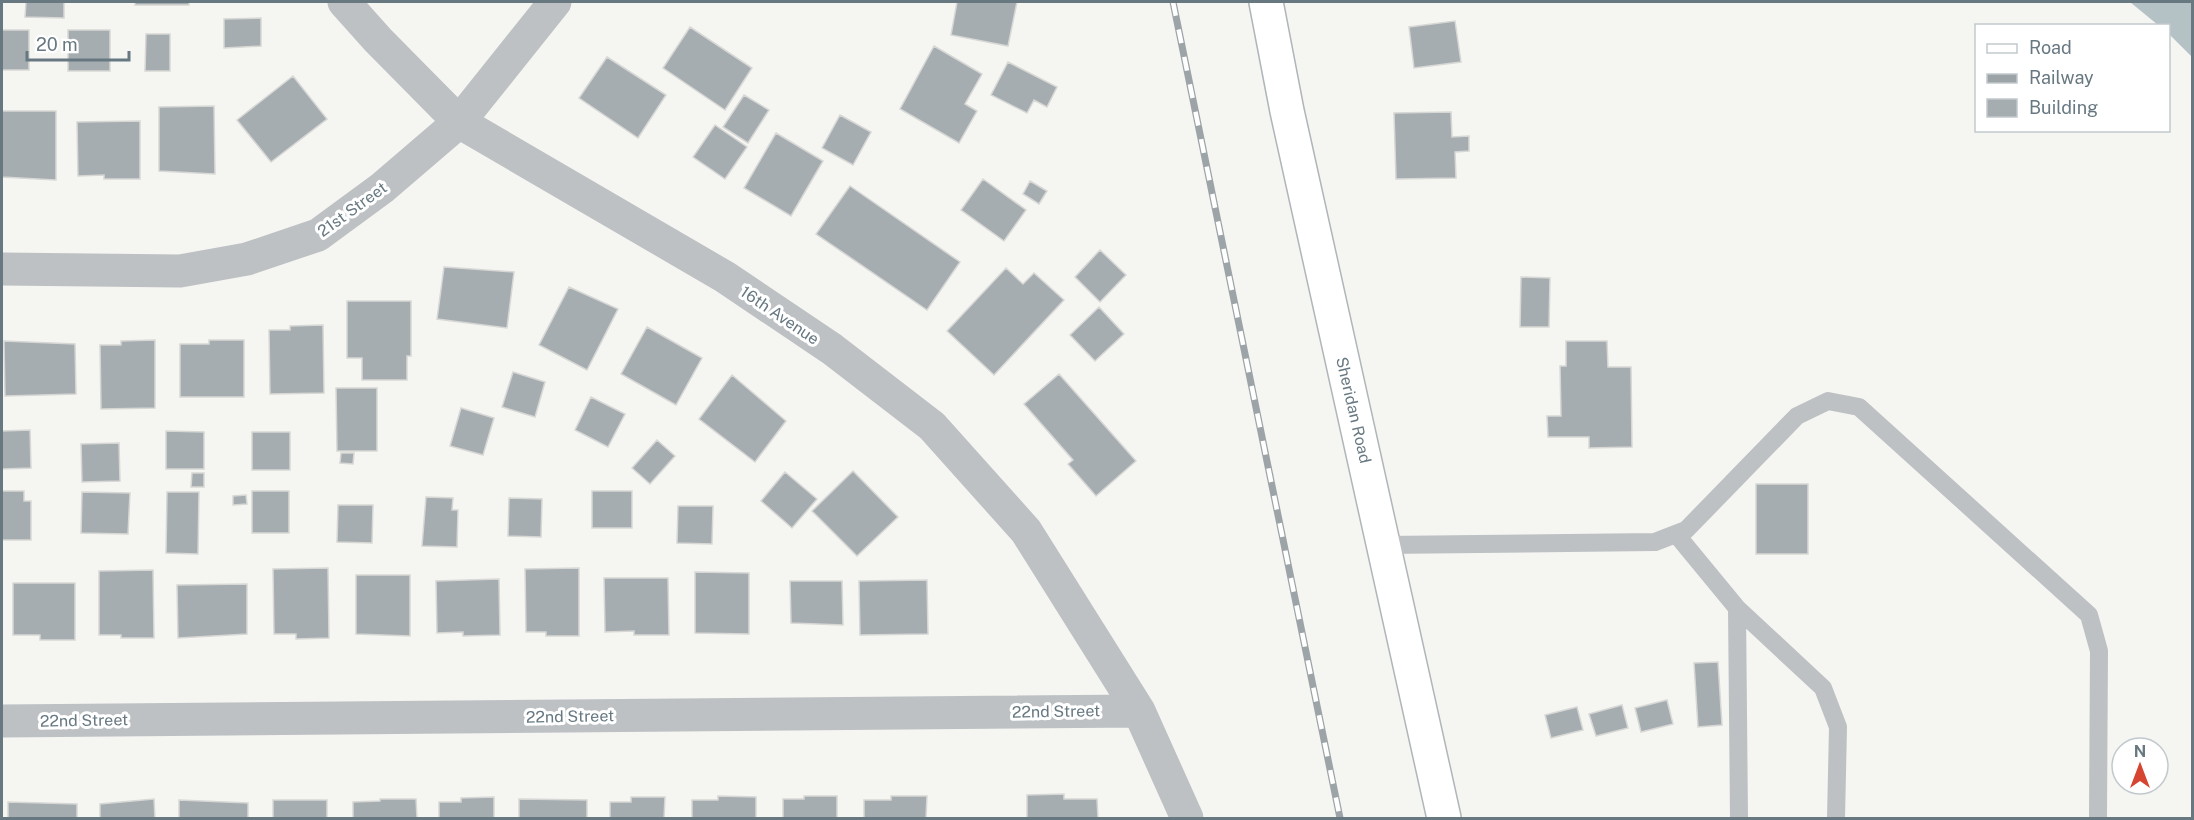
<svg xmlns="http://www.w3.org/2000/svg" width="2194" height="820" font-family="'Public Sans',sans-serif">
<rect width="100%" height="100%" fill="#f5f5f2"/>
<path fill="#b5c2c5" d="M2130 2H2192V57L2169 34 2168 26 2158 25Z"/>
<path fill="#a5adb1" stroke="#d7d7d5" stroke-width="1.5" d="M26 2H64V18L25 17Z
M135 2H189V5H135Z
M957 2H1017L1008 46 951 35Z
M261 18V46L224 48V19Z
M1455 21 1461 62 1414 68 1409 27Z
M690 27 752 68 725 110 663 68Z
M2 30H29V70H2Z
M68 30H110V71H68Z
M146 34H170V71H145Z
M934 46 982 74 965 104 977 111 959 143 900 109Z
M607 57 666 95 638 138 579 98Z
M1008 62 1057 87 1047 107 1034 100 1027 113 991 95Z
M293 76 327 119 271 162 237 120Z
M744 95 769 110 748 143 723 127Z
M214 106 215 174 159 171V107Z
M2 111H56V180L2 177Z
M1451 112 1452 137 1469 136V151L1455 152 1456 178 1396 179 1394 113Z
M840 115 871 132 853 165 822 148Z
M140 121V179H104V175L78 176 77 122Z
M715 125 747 147 725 179 693 157Z
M776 133 823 161 791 216 744 188Z
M983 179 1026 210 1004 241 961 210Z
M1030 181 1047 191 1039 204 1023 194Z
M850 186 960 262 927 310 816 234Z
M1100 250 1126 275 1100 302 1075 277Z
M444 267 514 272 507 328 437 319Z
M1006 268 1023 284 1034 273 1064 300 994 375 947 331Z
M1521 277 1550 278 1549 327H1520Z
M569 287 618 309 587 370 539 345Z
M347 301H411V356H407V380H362V358H347Z
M1099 307 1124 334 1095 361 1070 335Z
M323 325 324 393 270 394 269 330H290V326Z
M647 327 702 358 676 405 621 374Z
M155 340V408L101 409 100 345H121V341Z
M209 340H244V397H180V344H209Z
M4 341 75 344 76 394 5 396Z
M1566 341H1607L1608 367H1631L1632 447 1589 448V437H1548L1547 416H1561L1560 366H1566Z
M513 372 545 382 535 417 502 407Z
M1059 374 1136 461 1096 496 1068 464 1073 460 1024 404Z
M732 375 786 421 755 462 699 419Z
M336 388H377V451H337Z
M591 397 625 414 608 447 575 430Z
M461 408 494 418 483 455 450 446Z
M30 430 31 468 2 469V431Z
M166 431 204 432V469H166Z
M252 432H290V470H252Z
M657 440 675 456 650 484 632 468Z
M119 443 120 481 82 482 81 444Z
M341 453H354L353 464 340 463Z
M853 471 898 517 857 556 812 511Z
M785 472 817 499 792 528 761 501Z
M192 473H204V487H191Z
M1756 484H1808V554H1756Z
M2 491H24V501H31V540H2Z
M252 491H289V533H252Z
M592 491H632V528H592Z
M82 492 130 493 128 534 81 533Z
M167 492H199L198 554 166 553Z
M246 495 247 504 233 505V496Z
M426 497 453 498 452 510H458L457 547 422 546Z
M509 498 542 499 541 537 508 536Z
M338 505H373L372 543 337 542Z
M678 506H713L712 544 677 543Z
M328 568 329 638 296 639V634H274L273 569Z
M579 568V636H546V632H526L525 569Z
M153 570 154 638H121V635H99V571Z
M695 572 749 573V634L695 633Z
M356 575H410V636L356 634Z
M604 578H668L669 635H634V631L605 632Z
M499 579 500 635 463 636V632L437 633 436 581Z
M927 580 928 634 860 635 859 581Z
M790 581H842L843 625 791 623Z
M13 583H75V640H40V635H13Z
M247 584V634L178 638 177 585Z
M1718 662 1722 725 1698 727 1694 663Z
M1667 700 1673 724 1641 732 1635 708Z
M1622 705 1628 728 1596 736 1589 714Z
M1577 707 1583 730 1551 738 1545 715Z
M1064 794V799H1097L1098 818H1027V795Z
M718 796 756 797V818H692V800H718Z
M804 796H837V818H783V799H804Z
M891 796H927L926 818H864V800H891Z
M494 797V818H439V802H461V798Z
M631 797H665L664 818H610V802H631Z
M154 799 155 818H100V804Z
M380 799H416L417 818H353V802L380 801Z
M519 799 587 800V818H519Z
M179 800 248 803V818H179Z
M273 800H327V818H273Z
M8 802 77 804V818H8Z"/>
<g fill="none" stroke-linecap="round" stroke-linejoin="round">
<defs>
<path id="secondary" d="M1266 2 1287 111 1444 818"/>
</defs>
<use href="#secondary" stroke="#afb5b9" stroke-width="36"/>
<path stroke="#bdc1c4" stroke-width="18" d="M1676 534 1737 608 1739 818
M1384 545 1655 542 1686 530 1797 416 1828 401 1859 407 2089 615 2099 651 2098 818
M1737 608 1823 688 1838 727 1836 818"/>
<path stroke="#bdc1c4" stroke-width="33" d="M344 2 378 40 459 122 725 277 832 349 932 426 1026 531 1139 711 1187 818
M2 269 180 271 247 259 318 235 382 188 459 122 555 2
M2 721 1139 711"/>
<use href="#secondary" stroke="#fff" stroke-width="33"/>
<defs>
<path id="rail" d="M1173 2 1340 818"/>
</defs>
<use href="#rail" stroke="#9da4a8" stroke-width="7"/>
<use href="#rail" stroke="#fff" stroke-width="4.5" stroke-dasharray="14" stroke-linecap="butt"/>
</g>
<g text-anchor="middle" stroke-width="6" stroke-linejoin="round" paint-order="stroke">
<g font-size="16" fill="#677881" stroke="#fff">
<text transform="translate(352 209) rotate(-36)" y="6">21st Street</text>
<text transform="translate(780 315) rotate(34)" y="6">16th Avenue</text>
<text transform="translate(1354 410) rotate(77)" y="6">Sheridan Road</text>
<text transform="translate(1056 711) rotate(-1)" y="6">22nd Street</text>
<text transform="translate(570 716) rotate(-1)" y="6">22nd Street</text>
<text transform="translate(84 720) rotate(-1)" y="6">22nd Street</text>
</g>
</g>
<rect width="2194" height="820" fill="none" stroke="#677881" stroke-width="6"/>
<rect x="1975" y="24" width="195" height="108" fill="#ffffff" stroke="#c2c9cd" stroke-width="1.5"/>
<rect x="1987" y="44" width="30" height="9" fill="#ffffff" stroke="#c2c9cd" stroke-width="1.5"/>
<text x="2029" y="54" font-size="18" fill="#677881">Road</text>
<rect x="1987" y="74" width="30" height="9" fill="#9da4a8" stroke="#c2c9cd" stroke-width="1.5"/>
<text x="2029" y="84" font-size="18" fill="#677881">Railway</text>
<rect x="1987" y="99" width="30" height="18" fill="#a5adb1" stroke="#c2c9cd" stroke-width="1.5"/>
<text x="2029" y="114" font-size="18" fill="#677881">Building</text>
<g transform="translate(2140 766)"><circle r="28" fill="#ffffff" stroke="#c2c9cd" stroke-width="1.5"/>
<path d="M0-4.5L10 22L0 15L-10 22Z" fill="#d64532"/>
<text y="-9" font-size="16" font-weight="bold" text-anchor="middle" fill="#677881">N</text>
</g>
<path d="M27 51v9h102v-9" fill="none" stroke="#677881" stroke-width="3"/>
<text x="36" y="51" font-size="18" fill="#677881" stroke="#ffffff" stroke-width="4.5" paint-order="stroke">20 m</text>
</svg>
